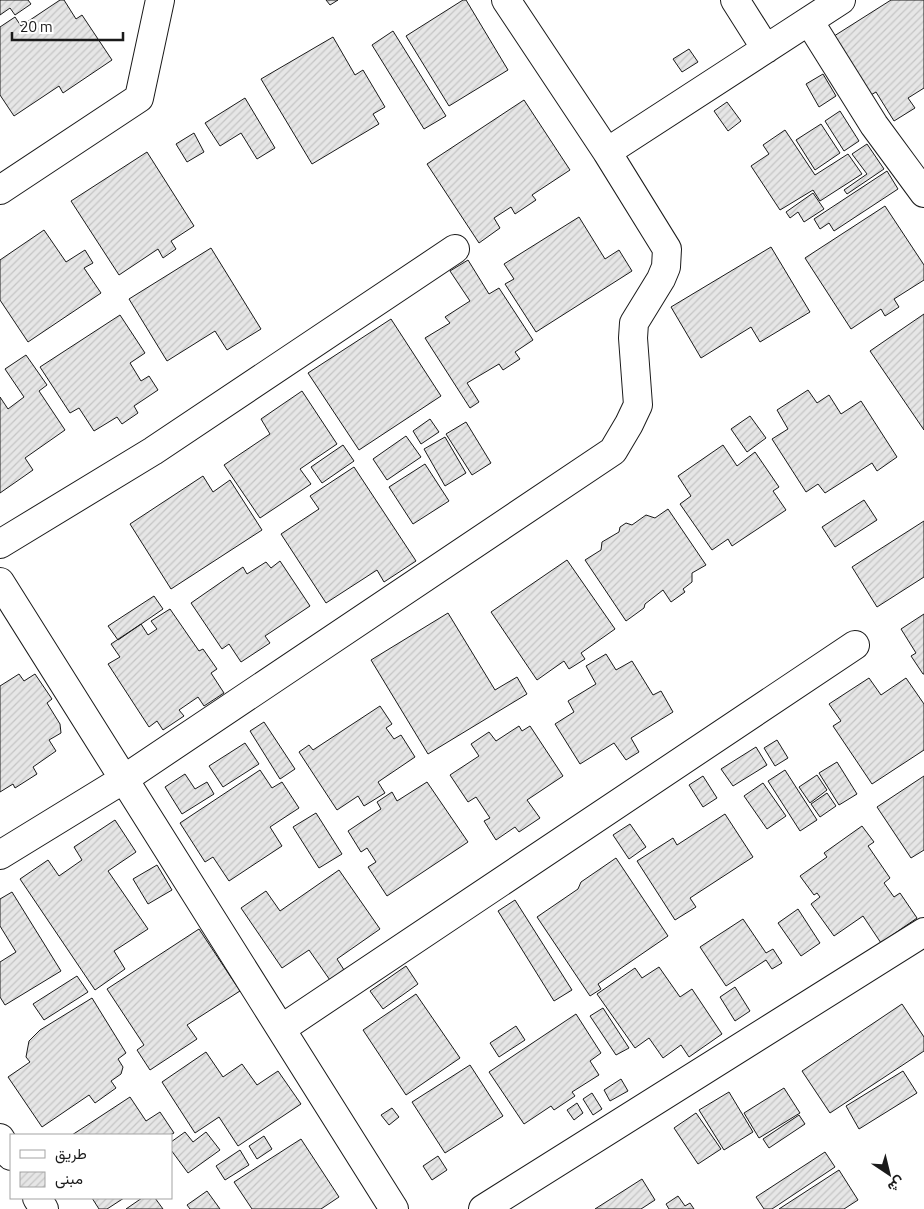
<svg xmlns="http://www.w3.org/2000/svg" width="924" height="1209" font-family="'Titillium Web',Vazirmatn,sans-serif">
<defs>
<pattern id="building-hatch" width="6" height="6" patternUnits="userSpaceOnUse" patternTransform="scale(1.25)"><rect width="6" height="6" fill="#e6e6e6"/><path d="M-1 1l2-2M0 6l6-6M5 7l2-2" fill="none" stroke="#c5c5c5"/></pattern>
</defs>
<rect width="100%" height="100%" fill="#fff"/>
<path fill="url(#building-hatch)" stroke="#1a1a1a" d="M0 0H28L31 4 15 15 10 8 0 15Z
M60 0H64L76 19 82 15 112 60 63 93 59 86 14 116 0 95V27L15 17 21 26Z
M326 0H338L330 5Z
M463 0H466L508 70 449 106 406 36Z
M891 0H924V88L908 98 915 108 894 121 876 92 869 96 831 38Z
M393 31 446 116 424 129 372 45Z
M333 37 355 75 363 70 385 107 373 114 379 124 312 164 261 79Z
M689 49 698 62 682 72 673 59Z
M823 74 836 96 819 107 806 84Z
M245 98 275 148 257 159 241 133 220 146 205 123Z
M524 100 570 170 532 195 536 200 515 214 511 207 494 218 500 228 479 243 427 164Z
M727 102 741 121 728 131 714 111Z
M840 111 859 141 844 151 825 121Z
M821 124 840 153 815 170 796 140Z
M785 130 815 175 848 154 862 174 820 201 813 190 780 210 751 166 769 154 763 145Z
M194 133 204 152 187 162 176 144Z
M867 144 884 169 847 194 844 190 867 174 852 154Z
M147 152 194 226 171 241 176 249 163 258 158 249 119 275 71 201Z
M887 171 898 189 834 231 829 223 820 229 814 219Z
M813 193 824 209 804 222 798 212 790 218 786 212Z
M885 206 924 265V280L894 299 899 307 885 316 881 309 851 329 805 258Z
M579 217 605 259 619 250 632 271 536 332 505 284 514 279 504 264Z
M44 230 66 262 85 250 93 263 84 268 101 293 28 342 0 300V260Z
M771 247 810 312 760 342 751 327 701 358 671 307Z
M211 248 261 329 227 350 215 331 167 361 129 299Z
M468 260 489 294 499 288 533 340 515 352 520 359 503 370 499 364 467 383 479 402 470 408 425 338 450 323 445 317 470 301 450 271Z
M924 314V430L870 351Z
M120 315 145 353 130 363 141 381 149 376 158 390 134 406 138 413 122 424 117 417 94 431 79 408 70 413 40 367Z
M391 319 441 396 359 450 308 373Z
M26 355 47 385 39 391 65 430 25 458 33 470 0 493V397L8 409 24 397 5 369Z
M808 390 817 403 829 395 841 414 861 401 897 457 877 471 872 463 825 493 818 484 806 492 772 439 788 429 777 410Z
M302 391 337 444 300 469 311 484 260 518 224 465 270 434 261 419Z
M750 416 766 438 747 452 731 429Z
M430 419 439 432 421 444 413 431Z
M466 422 491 463 472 475 446 434Z
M406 436 421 457 387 480 373 459Z
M445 437 466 473 445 486 424 449Z
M343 445 354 461 322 483 311 467Z
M723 445 737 466 755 452 779 487 773 491 786 510 732 546 728 539 712 550 680 504 691 496 678 476Z
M425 464 449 501 413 524 389 487Z
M354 467 416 561 384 582 377 570 326 603 281 534 319 509 310 496Z
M203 476 213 492 230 480 262 530 171 589 130 524Z
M864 500 877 520 835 547 822 527Z
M668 509 706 565 692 573V582L683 589 685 592 671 602 663 590 645 604 644 608 626 621 585 560 601 550 602 542 619 532 620 527 626 523 632 525 646 515 655 518Z
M924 521V577L877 607 852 567Z
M567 560 615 629 581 653 585 659 569 669 564 661 537 680 491 612Z
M280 561 310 606 265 636 270 643 241 662 229 644 222 649 191 603 243 567 247 574 266 562 271 568Z
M154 596 163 609 118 640 108 626Z
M170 609 199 651 203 649 217 669 211 673 224 693 204 706 198 697 179 710 184 716 163 730 157 721 149 727 108 664 120 657 111 644 141 624 148 635 157 629 151 621Z
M448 613 495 690 517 677 527 694 428 754 371 660Z
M924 614V674H923L911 656 916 653 901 629Z
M606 654 616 670 632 661 653 695 661 691 673 712 631 738 639 752 626 760 614 743 580 764 555 724 574 712 568 701 596 684 586 666Z
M19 674 24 681 35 674 52 699 47 703 60 724 61 733 49 740 56 751 33 767 37 774 15 788 13 784 0 792V686Z
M869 678 881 695 906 678 924 704V750L872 784 833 726 841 721 829 704Z
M380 706 392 724 386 728 394 739 401 735 415 757 378 782 385 793 364 806 358 796 337 810 299 752 309 745 313 750Z
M264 722 295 769 280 779 250 731Z
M519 726 522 731 530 726 563 776 527 800 540 818 519 832 515 827 496 840 484 821 490 818 476 797 468 802 450 775 479 756 471 744 489 732 496 741Z
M777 740 788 758 775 766 764 748Z
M245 743 259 764 223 787 209 766Z
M756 747 767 765 733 786 721 769Z
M837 762 857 794 839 805 819 773Z
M260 770 272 788 282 782 299 808 270 827 282 846 229 881 213 857 205 862 180 823Z
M785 770 817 820 800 831 768 781Z
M185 774 195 789 207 782 214 794 182 814 165 787Z
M817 775 827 790 810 803 799 787Z
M703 776 717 798 703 807 689 785Z
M924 776V850L911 858 877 807Z
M427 782 468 842 387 896 368 867 376 862 367 848 361 852 348 831 381 809 377 802 392 792 397 801Z
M763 783 786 816 767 829 744 796Z
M827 793 836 806 820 817 811 804Z
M316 813 342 854 319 868 293 827Z
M725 814 753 857 690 898 696 907 675 920 637 861 673 838 677 845Z
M115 820 136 852 108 871 148 929 114 951 125 969 95 990 20 879 48 860 59 876 82 860 74 847Z
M630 824 646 847 629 859 613 835Z
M862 826 874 842 868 846 890 878 884 883 894 897 900 893 917 918 881 943 863 916 834 936 811 904 820 897 817 893 814 895 800 876 827 857 824 853Z
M616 858 668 936 598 984 601 989 590 996 537 917 578 889 581 882Z
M157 865 172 890 148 904 133 879Z
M339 870 380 929 337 959 346 973 332 983 309 950 282 968 241 908 266 891 280 911Z
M12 892 61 971 5 1005 0 997V962L16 952 0 926V899Z
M515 900 572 990 554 1001 498 911Z
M798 909 820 943 801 956 778 923Z
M743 919 766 953 773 949 782 963 772 969 766 960 726 986 700 947Z
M199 929 240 991 187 1025 197 1039 150 1070 137 1050 144 1045 107 989Z
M406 966 418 984 383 1009 370 991Z
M659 967 680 997 692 989 722 1034 689 1057 681 1045 663 1058 649 1038 635 1048 597 994 635 968 642 978Z
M77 976 88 992 44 1020 33 1004Z
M735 987 750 1011 735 1021 720 997Z
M416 994 460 1058 406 1095 363 1030Z
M92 998 126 1053 118 1059 123 1067 121 1074 111 1081 116 1088 95 1103 89 1095 42 1127 8 1077 30 1062 26 1057 29 1041 40 1030Z
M902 1004 924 1037V1051L830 1113 802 1071Z
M603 1008 629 1048 616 1055 590 1016Z
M576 1014 601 1053 590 1061 599 1075 572 1092 575 1096 554 1110 551 1106 524 1124 489 1072Z
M516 1026 525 1040 499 1057 490 1043Z
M206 1052 223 1077 242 1064 257 1085 278 1071 301 1104 238 1146 219 1117 195 1133 162 1082Z
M470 1065 503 1116 445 1153 412 1102Z
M903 1071 917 1093 859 1129 846 1106Z
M621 1079 628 1091 610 1101 604 1090Z
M784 1088 800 1113 759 1138 744 1113Z
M729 1092 753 1132 724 1150 699 1110Z
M592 1093 602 1109 593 1115 583 1099Z
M130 1097 146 1121 160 1112 174 1133 170 1135H72Z
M577 1103 583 1113 574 1120 567 1110Z
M392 1108 399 1117 389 1125 381 1115Z
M696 1113 721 1149 698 1164 674 1128Z
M799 1115 805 1124 769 1148 763 1139Z
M185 1132 193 1142 206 1132 220 1150 188 1173 171 1150V1142Z
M264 1136 272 1149 257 1159 249 1146Z
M301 1139 339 1197 321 1209H252L234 1182Z
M240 1150 249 1165 225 1180 216 1166Z
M825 1152 835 1167 772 1209H764L756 1197Z
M438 1156 447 1170 432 1180 423 1166Z
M839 1170 858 1200 844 1209H779Z
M642 1179 655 1200 641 1209H595Z
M207 1191 220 1209H190L187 1205Z
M678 1196 685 1206 690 1203 694 1209H669L666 1204Z
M92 1198H124L107 1209H99Z
M142 1198H155L163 1209H126Z"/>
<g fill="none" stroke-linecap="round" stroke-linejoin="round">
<defs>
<path id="street" d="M735 0 766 49
M809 21 874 125 924 193
M607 152 841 0
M0 190 139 98 160 0
M0 544 153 451 455 249
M0 582 394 1209
M0 855 124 779 613 451 629 424 638 405 633 338 634 323 661 279 666 267 667 249 607 152 506 0
M281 1029 855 645
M0 1138 11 1156
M37 1198 44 1209
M483 1209 924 932"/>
</defs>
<use href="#street" stroke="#1a1a1a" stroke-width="30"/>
<use href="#street" stroke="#fff" stroke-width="28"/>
</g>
<rect x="10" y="1134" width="162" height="65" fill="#ffffff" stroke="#a3a3a3"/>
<rect x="20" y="1150" width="25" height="8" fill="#ffffff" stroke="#a3a3a3"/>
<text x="55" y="1159" font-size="15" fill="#1a1a1a">طريق</text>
<rect x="20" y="1172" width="25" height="15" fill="url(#building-hatch)" stroke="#a3a3a3"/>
<text x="55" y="1184" font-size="15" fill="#1a1a1a">مبنى</text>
<g transform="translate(889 1174) rotate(145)" stroke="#ffffff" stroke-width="4" paint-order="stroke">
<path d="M0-4L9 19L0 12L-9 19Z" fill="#1a1a1a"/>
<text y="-8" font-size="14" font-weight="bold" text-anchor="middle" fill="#1a1a1a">ش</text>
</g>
<path d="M12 32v8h111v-8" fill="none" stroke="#1a1a1a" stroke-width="2.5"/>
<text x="20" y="32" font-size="15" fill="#1a1a1a" stroke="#ffffff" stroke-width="4" paint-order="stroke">20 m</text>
</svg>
